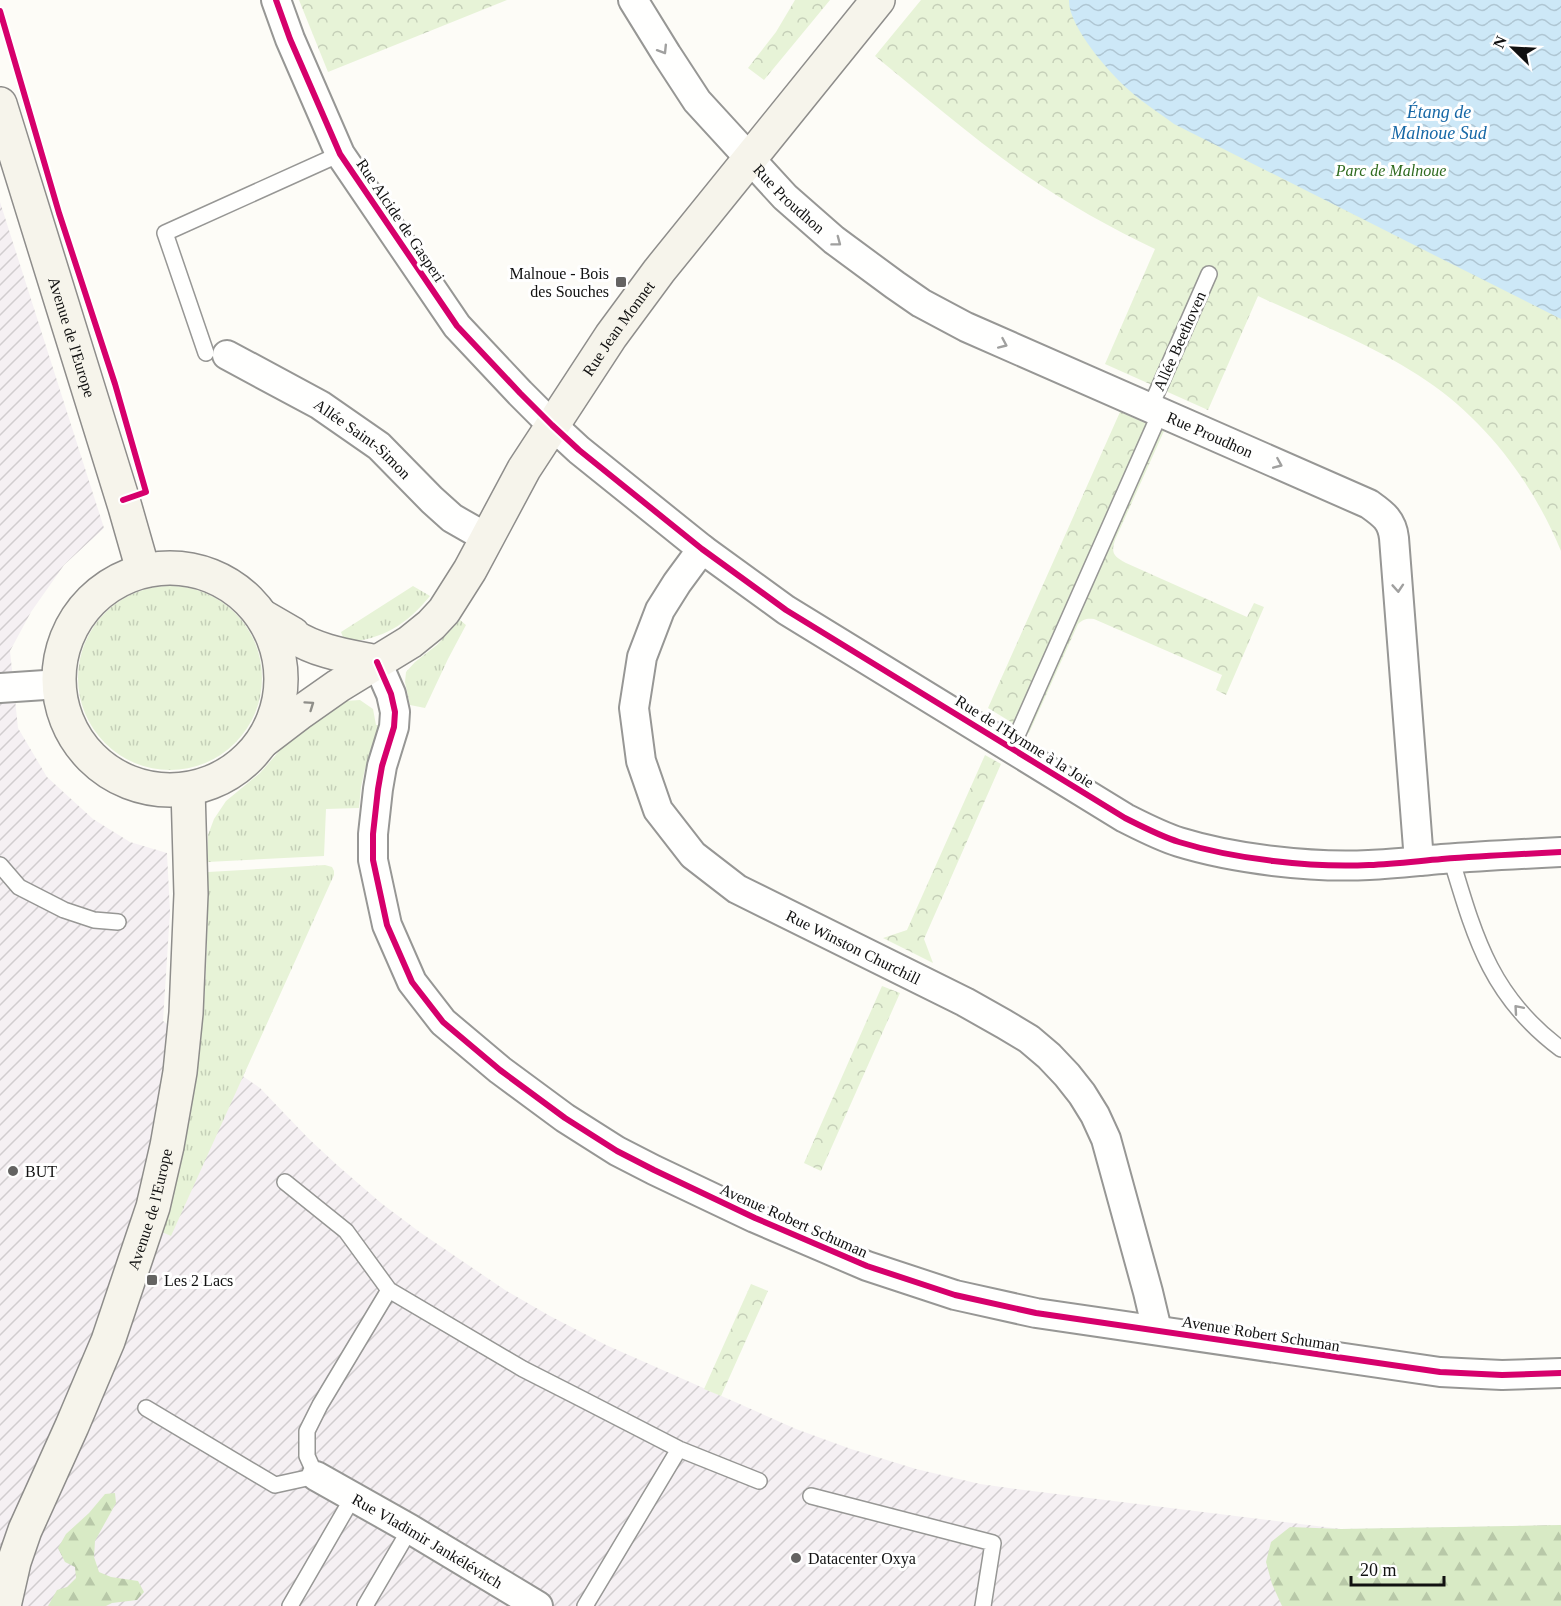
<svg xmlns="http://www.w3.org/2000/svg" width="1561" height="1606" font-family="'Times New Roman',serif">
<defs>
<pattern id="industrial-furrows" width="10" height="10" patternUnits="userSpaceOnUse" patternTransform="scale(1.5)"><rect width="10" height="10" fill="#f5f0f3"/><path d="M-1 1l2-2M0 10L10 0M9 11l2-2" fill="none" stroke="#d1cdcf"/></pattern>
<pattern id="grass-tufts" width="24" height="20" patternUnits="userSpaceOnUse" patternTransform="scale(1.5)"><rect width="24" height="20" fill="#e7f3d7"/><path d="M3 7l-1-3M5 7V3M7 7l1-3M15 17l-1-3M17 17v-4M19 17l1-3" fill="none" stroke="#c5cfb8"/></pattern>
<pattern id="forest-firs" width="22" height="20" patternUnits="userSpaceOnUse" patternTransform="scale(1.5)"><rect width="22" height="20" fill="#d8eac5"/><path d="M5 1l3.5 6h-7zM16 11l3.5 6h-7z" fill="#b8c8a8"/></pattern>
<pattern id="park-crowns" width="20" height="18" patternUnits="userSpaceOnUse" patternTransform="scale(1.5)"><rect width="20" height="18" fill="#e7f3d7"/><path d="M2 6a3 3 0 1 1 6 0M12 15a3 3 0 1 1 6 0" fill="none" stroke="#c5cfb8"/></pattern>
<pattern id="water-waves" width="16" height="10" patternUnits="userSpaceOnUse" patternTransform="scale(1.5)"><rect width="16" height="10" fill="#cde8f7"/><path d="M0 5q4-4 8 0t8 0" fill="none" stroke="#afc6d3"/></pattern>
</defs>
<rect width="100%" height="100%" fill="#fdfcf7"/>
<path fill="url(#industrial-furrows)" d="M0 202 104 528 64 565 31 612 10 651 18 728 47 777 93 819 130 842 167 853 170 912 163 1021 260 1088 308 1138 337 1165 381 1203 421 1233 505 1290 550 1316 606 1345 796 1429 851 1449 916 1469 980 1484 1016 1489 1341 1529 1561 1525V1606H0Z"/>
<path fill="url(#grass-tufts)" d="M413 586 430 596C407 624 383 640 345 642L341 632Z
M78 678a92 92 0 1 1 184 0a92 92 0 1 1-184 0Z
M460 620 466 625 448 659 425 708 410 705 405 682 406 672 415 662 437 645Z
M360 700 373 709 376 725H380L365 769 361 787 359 808 326 809 324 856 207 862 208 835 214 819 226 801 260 773 288 741 345 701Z
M325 865 332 867 334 871V875L171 1236 162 1232C177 1177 190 1120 198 1063 206 1000 208 936 208 872Z"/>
<path fill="url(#forest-firs)" d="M115 1493 116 1503 95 1541 94 1557 99 1572 111 1577 138 1581 144 1592 137 1600 112 1603 106 1606H48L57 1590 67 1587 76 1578 75 1567 65 1562 58 1548 66 1534 89 1513 105 1494Z
M1561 1525V1606H1282L1272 1584 1266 1562 1271 1542 1290 1527 1341 1529Z"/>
<path fill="url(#park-crowns)" d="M299 0H507L328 72Z
M795 0H830L764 80 748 68 776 32Z
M921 0H1561V551C1532 481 1484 417 1418 375 1370 344 1310 320 1258 296L1208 410 1105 364 1155 249C1111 228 1068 204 1027 176 974 139 925 97 875 56Z
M1120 412 1164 431 1115 540C1111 553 1113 556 1126 563L1247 617 1254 603 1264 607 1226 695 1216 690 1222 675 1094 619C1087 618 1083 619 1078 624L1029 733 988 708Z
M985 755 1001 764 924 939 933 963 883 938 907 930Z
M882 986 900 993 821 1171 804 1163Z
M751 1284 768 1291 721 1396 704 1389Z"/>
<path fill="url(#water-waves)" d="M1069 0H1561V319L1174 124C1160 113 1143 103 1130 91 1110 74 1068 26 1069 0Z"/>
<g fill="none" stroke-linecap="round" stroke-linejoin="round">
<defs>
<path id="lane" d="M206 353 165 233 340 154
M1150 408 1209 274
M1011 749 1160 413
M1451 858C1475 938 1491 997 1561 1049
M0 865 19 887 64 910 94 920 118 922
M285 1182 346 1231 389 1290 523 1369 578 1397 679 1449 759 1481
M146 1408 275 1485 316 1476 307 1456V1431L320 1405 389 1290
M811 1496 993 1543 983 1606
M290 1606 353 1497
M365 1606 410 1529
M585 1606 679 1449"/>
<g id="street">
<path d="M276 0 290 39 340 154 457 326 520 393 552 425 579 450 702 549 786 610 1125 818C1143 827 1160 836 1179 842 1234 859 1312 868 1369 865 1394 864 1418 861 1442 859 1482 856 1521 854 1561 852"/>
<path id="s1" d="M633 0 667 55 697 101 785 197 834 240 895 285 921 303 966 327 1369 504C1383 514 1392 520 1394 538L1419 861"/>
<path id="s2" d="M227 355 320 405 379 446 432 500 452 518 487 538"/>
<path id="s3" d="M702 549 677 583 660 610 642 657 634 708 641 761 658 810 693 855 737 889 965 1002 1004 1024 1029 1039 1049 1056 1067 1075 1082 1094 1095 1115 1106 1139 1148 1292 1157 1330"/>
<path d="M377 662 391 694 395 712 394 727 382 766 378 789 373 834V860L387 925 412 982 443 1022 500 1070 565 1118 617 1151 654 1170 755 1218 867 1266 955 1295 1036 1313 1440 1372 1502 1375 1561 1373"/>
<path d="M0 688 60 684"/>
<path id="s4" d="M316 1476 410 1529 538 1606"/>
</g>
<g id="secondary">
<path id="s5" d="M0 104 125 507 143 570"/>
<circle cx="170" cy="679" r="111"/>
<path d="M262 616 293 634V636C318 652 348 656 377 662"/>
<path id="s6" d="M263 741 301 712 338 686 410 642 431 625 444 611 470 570 524 469 611 336 659 271 878 0"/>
<path id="s7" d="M4 1606 14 1562 25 1530 72 1426 108 1341 153 1207 167 1146 180 1072 186 1013 191 894 188 789"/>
</g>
</defs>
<use href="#lane" stroke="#979795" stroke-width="18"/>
<use href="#street" stroke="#979795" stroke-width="32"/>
<use href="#secondary" stroke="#8e8d8b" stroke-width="36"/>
<use href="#lane" stroke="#fffffe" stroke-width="15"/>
<use href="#street" stroke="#fffffe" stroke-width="28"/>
<use href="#secondary" stroke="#f6f4eb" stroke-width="33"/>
<defs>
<path id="cycleway" d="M276 0 290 39 340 154 457 326 520 393 552 425 579 450 702 549 786 610 1125 818C1143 827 1160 836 1179 842 1234 859 1312 868 1369 865 1394 864 1418 861 1442 859 1482 856 1521 854 1561 852
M0 11 59 213 115 384 146 492 123 500
M377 662 391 694 395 712 394 727 382 766 378 789 373 834V860L387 925 412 982 443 1022 500 1070 565 1118 617 1151 654 1170 755 1218 867 1266 955 1295 1036 1313 1440 1372 1502 1375 1561 1373"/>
</defs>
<use href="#cycleway" stroke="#fff" stroke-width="10"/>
<use href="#cycleway" stroke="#d6006c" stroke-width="6"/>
</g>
<defs><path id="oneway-chevron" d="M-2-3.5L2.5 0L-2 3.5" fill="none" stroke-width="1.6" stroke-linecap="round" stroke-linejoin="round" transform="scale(1.5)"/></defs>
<g stroke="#a0a09f">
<use href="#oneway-chevron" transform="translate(663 50) rotate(58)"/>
<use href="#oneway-chevron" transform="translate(837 242) rotate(37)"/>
<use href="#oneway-chevron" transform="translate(1003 344) rotate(24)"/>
<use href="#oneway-chevron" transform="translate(1278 464) rotate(23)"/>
<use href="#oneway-chevron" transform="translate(1398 588) rotate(86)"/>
<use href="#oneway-chevron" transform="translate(1518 1009) rotate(-131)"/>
</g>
<use stroke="#8f8e89" href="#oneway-chevron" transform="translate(310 705) rotate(-35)"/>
<g fill="#646362" stroke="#fff" stroke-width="2">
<rect x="615" y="276" width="12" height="12" rx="3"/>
<circle cx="13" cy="1171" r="6"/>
<rect x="146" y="1274" width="12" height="12" rx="3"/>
<circle cx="796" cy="1558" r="6"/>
</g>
<g text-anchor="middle" stroke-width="6" stroke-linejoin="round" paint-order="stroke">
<g font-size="16" font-style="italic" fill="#2f6b1f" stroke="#fff">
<text x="1391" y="176">Parc de Malnoue</text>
</g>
<g font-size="16" fill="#111" stroke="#fff">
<text dy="6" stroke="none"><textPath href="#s1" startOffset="254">Rue Proudhon</textPath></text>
<text transform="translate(401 220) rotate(56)" y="6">Rue Alcide de Gasperi</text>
<text dy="6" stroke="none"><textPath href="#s6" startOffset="556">Rue Jean Monnet</textPath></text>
<text dy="6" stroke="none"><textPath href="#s5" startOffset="244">Avenue de l'Europe</textPath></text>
<text transform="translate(1179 341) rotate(-66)" y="6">Allée Beethoven</text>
<text dy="6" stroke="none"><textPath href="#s1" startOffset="740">Rue Proudhon</textPath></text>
<text dy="6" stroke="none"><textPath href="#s2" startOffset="160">Allée Saint-Simon</textPath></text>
<text transform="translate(1025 741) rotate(32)" y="6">Rue de l'Hymne à la Joie</text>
<text dy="6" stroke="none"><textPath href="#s3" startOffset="524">Rue Winston Churchill</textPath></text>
<text dy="6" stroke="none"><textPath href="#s7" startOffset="424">Avenue de l'Europe</textPath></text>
<text transform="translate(794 1220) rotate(24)" y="6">Avenue Robert Schuman</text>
<text transform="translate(1261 1333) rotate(9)" y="6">Avenue Robert Schuman</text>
<text dy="6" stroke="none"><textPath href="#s4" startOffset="129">Rue Vladimir Jankélévitch</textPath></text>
</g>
<g font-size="16" fill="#111" stroke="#fff" text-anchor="start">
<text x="609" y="279" text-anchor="end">Malnoue - Bois<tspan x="609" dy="18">des Souches</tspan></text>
<text x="25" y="1177">BUT</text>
<text x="164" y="1286">Les 2 Lacs</text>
<text x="808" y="1564">Datacenter Oxya</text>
</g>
<g font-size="18" font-style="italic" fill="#1768a6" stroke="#fff">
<text x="1439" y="118">Étang de<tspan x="1439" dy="21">Malnoue Sud</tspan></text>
</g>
</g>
<g transform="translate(1513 48) rotate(294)" stroke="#ffffff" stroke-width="4.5" paint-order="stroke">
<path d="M0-4.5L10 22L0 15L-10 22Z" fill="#111111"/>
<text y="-9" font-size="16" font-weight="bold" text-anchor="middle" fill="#111111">N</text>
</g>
<path d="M1351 1576v9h93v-9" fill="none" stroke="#111111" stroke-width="3"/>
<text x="1360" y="1576" font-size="18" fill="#111111" stroke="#ffffff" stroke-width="4.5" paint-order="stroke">20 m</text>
</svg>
